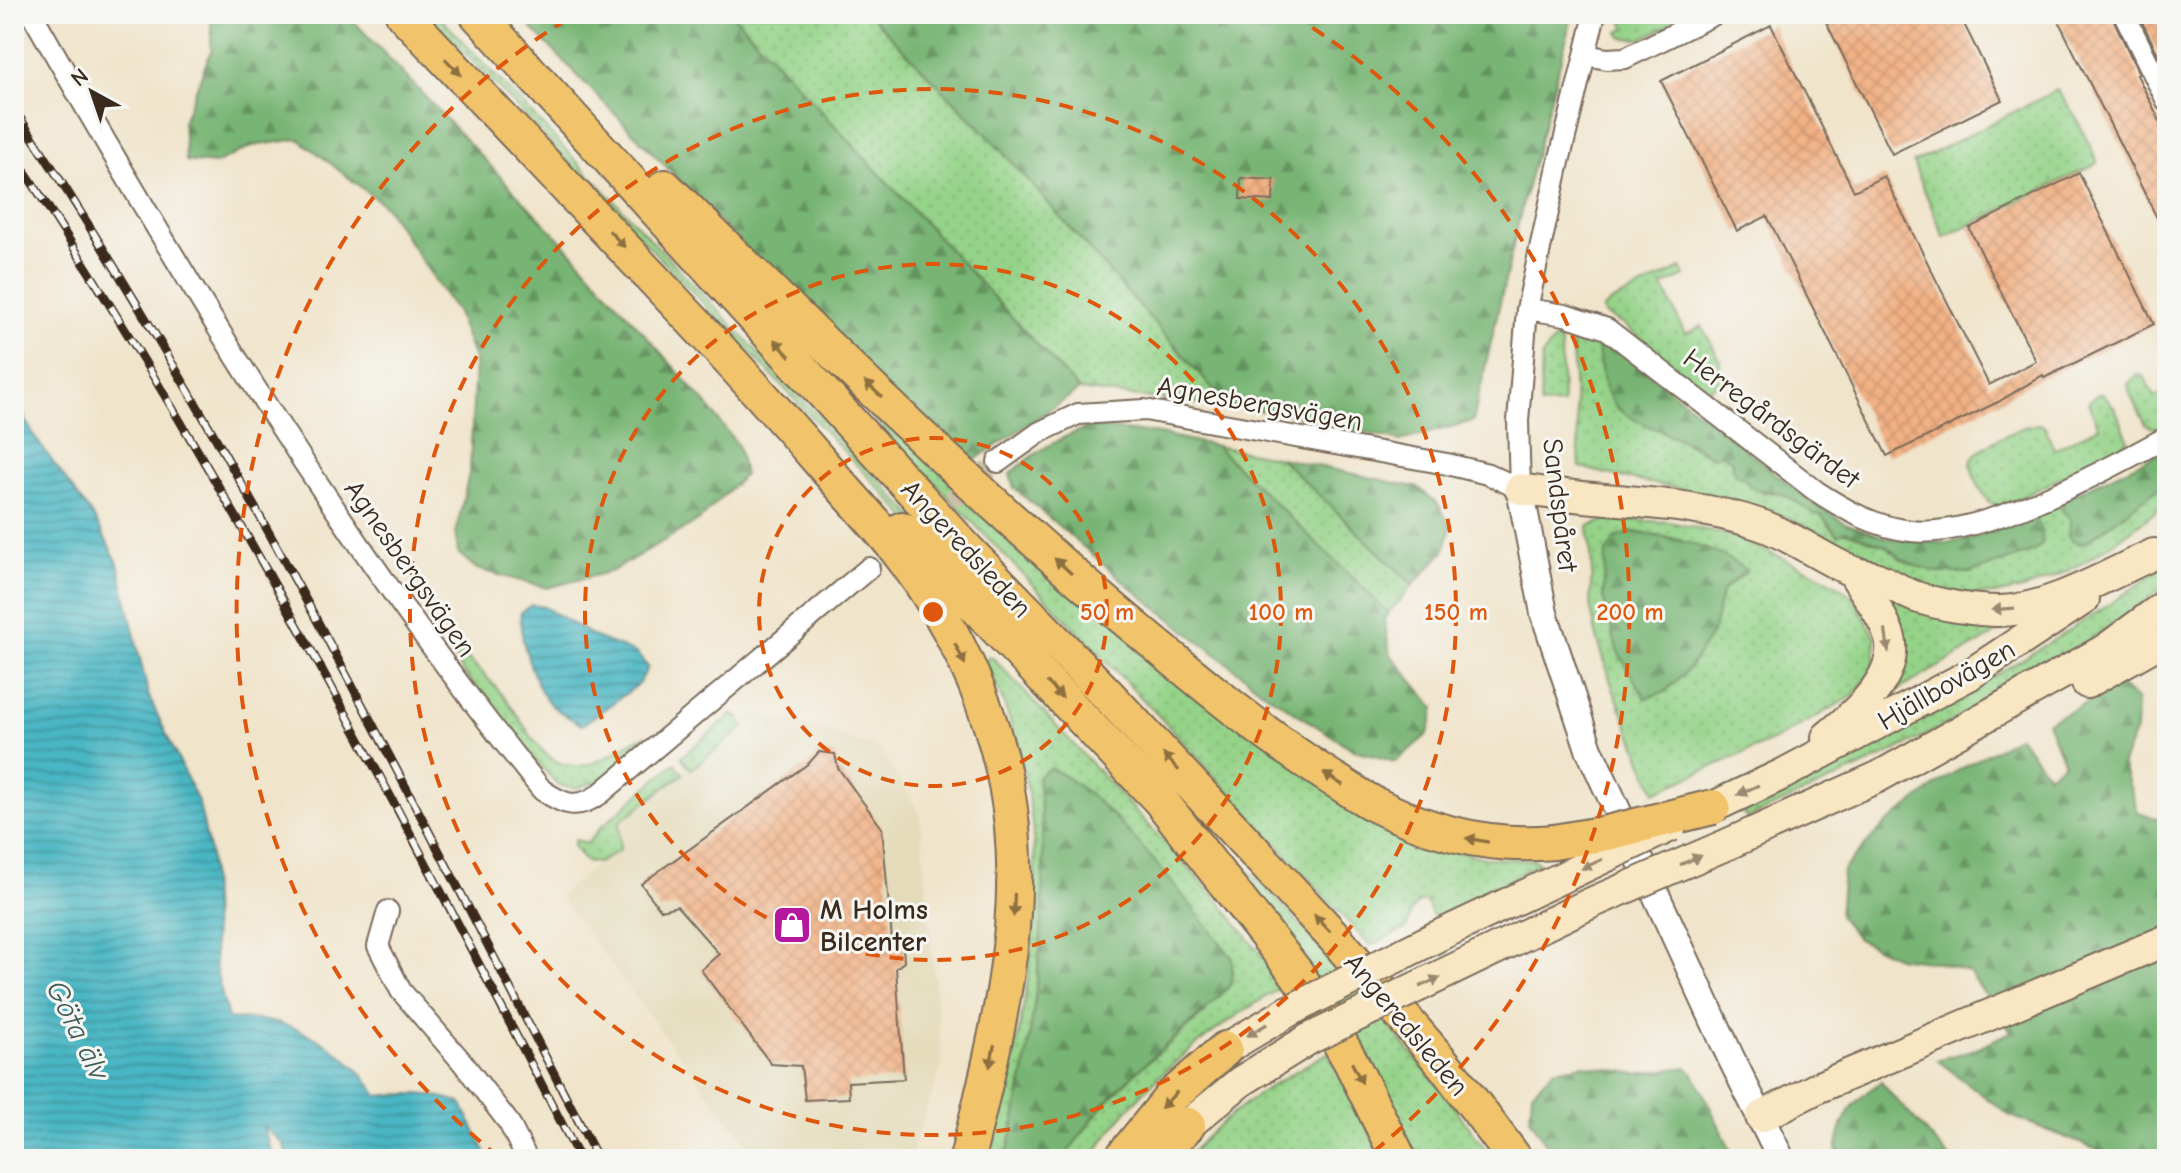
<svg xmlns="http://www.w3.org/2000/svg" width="2181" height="1173" font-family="'Comic Neue',sans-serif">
<defs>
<pattern id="grass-dots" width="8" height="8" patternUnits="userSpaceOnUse" patternTransform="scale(2)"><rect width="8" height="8" fill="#95d389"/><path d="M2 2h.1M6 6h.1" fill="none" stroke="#81b576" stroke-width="1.8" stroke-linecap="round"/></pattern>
<pattern id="forest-firs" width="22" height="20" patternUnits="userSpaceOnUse" patternTransform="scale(2)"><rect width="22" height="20" fill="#78b575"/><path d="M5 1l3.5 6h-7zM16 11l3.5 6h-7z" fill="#64935f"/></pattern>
<pattern id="water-rules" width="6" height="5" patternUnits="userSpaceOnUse" patternTransform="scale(2)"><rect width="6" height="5" fill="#49b6c3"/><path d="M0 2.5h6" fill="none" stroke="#3e949e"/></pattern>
<pattern id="building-cross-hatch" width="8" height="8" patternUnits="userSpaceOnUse" patternTransform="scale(2)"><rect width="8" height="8" fill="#f2b184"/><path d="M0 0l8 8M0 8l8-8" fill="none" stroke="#d09872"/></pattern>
</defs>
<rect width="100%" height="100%" fill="#f6f6f2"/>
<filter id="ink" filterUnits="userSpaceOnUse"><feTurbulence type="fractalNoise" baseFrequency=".0125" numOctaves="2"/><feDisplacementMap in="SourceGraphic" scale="16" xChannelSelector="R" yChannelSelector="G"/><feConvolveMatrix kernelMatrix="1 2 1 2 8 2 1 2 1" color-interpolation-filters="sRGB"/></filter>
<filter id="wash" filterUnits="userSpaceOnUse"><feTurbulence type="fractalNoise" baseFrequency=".006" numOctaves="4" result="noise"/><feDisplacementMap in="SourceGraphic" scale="32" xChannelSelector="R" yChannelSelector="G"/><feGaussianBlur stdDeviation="1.8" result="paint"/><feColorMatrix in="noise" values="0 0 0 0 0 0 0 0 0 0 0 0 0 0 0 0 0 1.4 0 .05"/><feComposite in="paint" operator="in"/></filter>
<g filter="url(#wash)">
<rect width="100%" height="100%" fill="#f0e4cb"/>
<path fill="#e4dbba" d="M753 712 811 727 881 749 920 814 942 1066 913 1146 915 1159H758L559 896 622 844 611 829Z"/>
<path fill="url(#grass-dots)" stroke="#687e54" stroke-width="2" fill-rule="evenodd" d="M428 14H437L1333 959 1433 1079 1493 1159H1415L1394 1110 1012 628Z
M732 14H869L993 141 1229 407 1079 390Z
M1614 14H1692L1641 39 1623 38 1619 32 1626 28 1621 17 1617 19Z
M2057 90 2076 117 2098 163 1944 237 1913 163Z
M1681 268 1685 276 1663 286 1685 334 1702 326 1720 360 1719 383 1708 390 1701 388 1624 325 1604 314 1602 310 1611 302Z
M774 315 854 387 1433 845 1485 858 1534 860 1539 863 1467 903 1433 917 1426 901 1419 902 1411 911 1407 928 1370 946 1177 735Z
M1575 332 1597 338 1600 365 1616 408C1648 425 1681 438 1712 457L1722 452 1731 460 1732 468 1762 492 1780 493 1821 515 1830 527 1887 546 1891 552 2008 559 2034 551 2042 533 2034 513 2062 500 2072 524 2068 535 2077 544 2085 543 2167 481V503C2109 547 2039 605 1960 593 1950 592 1939 591 1930 588 1878 566 1829 533 1776 514 1713 490 1645 486 1580 467L1571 335Z
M1558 336 1561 348 1563 404 1540 405 1542 356Z
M2137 375 2144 376 2154 397 2167 392V424L2156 429 2146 425 2130 394 2128 384Z
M2098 394H2103C2115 404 2123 425 2128 440L2123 447 2012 502 2000 507 1988 502C1983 492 1968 472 1972 460 1975 449 2021 426 2033 425 2040 423 2039 424 2045 427L2054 449 2099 427 2088 402Z
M1216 446 1280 458 1413 585 1389 613Z
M1611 519 1669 522 1733 536 1811 571 1836 584 1854 598 1876 638 1874 667 1853 696 1776 739 1655 792 1613 689 1596 634 1590 605 1592 566 1588 526ZM1632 532 1678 539 1746 573 1723 590 1606 553 1616 539Z
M2167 564V585C2083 648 1990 704 1896 750 1847 775 1796 796 1747 819L1743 813C1888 735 2034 661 2167 564Z
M1887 595 2014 623 1893 693Z
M457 649C474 663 491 681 505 698 528 725 542 774 586 765 606 761 623 745 642 737L646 736 649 740 598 781 576 788 558 785 514 736 463 672 455 658 454 650Z
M989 656 994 659 1220 902 1285 985C1207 1032 1141 1081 1091 1159H1062L1103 1106 1137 1071 1206 1012 1039 777C1052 905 1035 1034 1006 1159H989C1033 993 1067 823 985 661Z
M732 715 739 718 744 728 691 769 681 757Z
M675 763 683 774 619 822 620 850 598 863 586 862 573 846 575 840 588 843 601 827Z
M1328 1053 1383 1159H1186C1228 1110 1273 1083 1328 1053Z"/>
<path fill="url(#forest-firs)" stroke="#5a704a" stroke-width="2" d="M211 14H347L582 263 707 405 738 446 744 475 699 520 612 571 547 588 477 569 458 553 456 532 470 469 475 362 457 313 385 206 299 139 252 146 215 164 186 161 183 122 211 51Z
M518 14H732L1079 390 960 470Z
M869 14H1573L1524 198 1473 421 1400 441 1292 414 1229 407 993 141Z
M1597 338 1619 351 1659 381 1814 504 1845 523 1887 538 1945 543 1971 539 2034 513 2042 533V544L2034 551 1971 573H1941L1916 566 1901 559 1886 546 1845 531 1838 535 1821 515 1814 514 1791 498 1780 493 1751 488 1744 478 1736 475 1731 460 1722 453 1712 457C1705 452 1698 447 1691 444 1671 434 1626 421 1614 404 1601 386 1599 358 1597 338Z
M1089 427 1160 434 1216 446 1389 613 1384 619 1390 654 1435 708 1428 734 1395 762 1354 750 1268 695 1134 590 1014 488 1010 474C1034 452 1058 438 1089 427Z
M2167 449V481L2085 543C2076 544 2072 543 2068 535 2072 522 2071 519 2062 510V500Z
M1280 458 1419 488 1439 505 1451 527 1444 552 1413 585Z
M1631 532C1671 538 1714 545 1746 570L1723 590 1712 633 1689 668 1665 692 1645 698 1617 650 1603 597 1606 553 1616 538Z
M2121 686 2137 700 2136 730 2122 763 2138 812 2167 822V1149L2159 1159H2120L2009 1115 1937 1060 1972 1050 2011 1032 1969 972 1936 962 1897 957 1859 940 1839 916 1843 870 1883 826 1950 775 2019 736 2048 775 2064 763 2047 722Z
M1050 768C1116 801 1184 899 1232 957V983C1192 1027 1143 1061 1104 1104 1089 1121 1077 1142 1062 1159H1006C1035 1034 1052 905 1038 777Z
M1583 1065 1638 1074 1687 1067 1697 1080 1735 1159H1555L1530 1118 1532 1092 1554 1070Z
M1881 1082 1890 1093 1951 1159H1836C1837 1122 1851 1101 1881 1082Z"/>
<path fill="url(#water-rules)" stroke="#427070" stroke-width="2" d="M14 397 34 436 96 521 118 563 149 697 199 804 210 854 215 966 228 1019C239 1020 250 1019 260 1020 306 1025 355 1057 378 1096 409 1093 432 1092 461 1103L489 1159H289L283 1143 263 1127 274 1159H14Z
M531 605 544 607 595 637 636 653 648 667 639 684 582 725C572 719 558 712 550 704 535 688 517 632 521 612Z"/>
<g id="blocks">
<path fill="url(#building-cross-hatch)" d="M1822 14H1865L1870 23 1890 14H1959L2002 100 1892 154Z
M2055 14H2111L2139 74 2137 75 2167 135V238Z
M2138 14H2167V60L2162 62Z
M1771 25 1854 191 1884 176 1989 385 2036 361 1969 228 2079 173 2154 324 2044 378 2043 375 1998 402 1887 456 1767 216 1737 231 1661 81Z
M1241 178 1274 180 1273 201 1240 199Z
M819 752 835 754 838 768 882 828 892 940 903 945 904 962 896 968 904 1079 848 1082 849 1098 805 1100 801 1066 771 1064 701 970 719 954 677 906 661 910 641 884 809 763Z"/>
</g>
</g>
<g filter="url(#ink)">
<use href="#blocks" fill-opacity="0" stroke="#7a6b5b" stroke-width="2"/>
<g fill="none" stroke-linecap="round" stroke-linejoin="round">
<path stroke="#ccbfa8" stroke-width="20" stroke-dasharray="20 10" stroke-linecap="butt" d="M928 520 998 462"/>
<defs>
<path id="minor" d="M32 14C185 283 347 549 542 790 564 805 577 810 600 794L869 568
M2124 14 2167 101
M1586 55 1607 59 1625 58 1715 14
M1527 309 1565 315 1607 329 1816 491C1845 510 1875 527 1911 531 1982 539 2104 471 2167 437
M998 462 1040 432 1078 414 1145 410 1447 464 1488 474 1520 489 1518 421 1527 309 1558 166 1595 14
M388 911 378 946 401 991 463 1063 509 1123 527 1159"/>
<path id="tertiary" d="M1520 489 1544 613 1589 749 1731 1058 1781 1159"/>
<path id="secondary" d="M1520 489C1600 503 1684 498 1761 525 1793 536 1824 560 1854 572 1861 575 1870 575 1877 578 1890 583 1902 592 1916 597 1940 605 1974 611 2000 611 2049 610 2109 574 2154 554
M2087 683 2153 646 2167 644
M1827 737C1852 716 1895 681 1891 643 1888 621 1864 592 1853 572
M1713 807 1783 774 1969 675 2084 599
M1728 844 1878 777 2106 649 2167 604
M1225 1049 1289 1011
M1761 1117 1819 1087 2167 940
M1188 1125 1240 1082 1309 1039"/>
<path id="trunk" d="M403 14C494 111 586 207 677 304 729 359 780 415 829 472 852 498 876 524 897 550 958 628 1003 728 1012 827 1023 940 993 1050 967 1159
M477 14 966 549 1107 694 1336 939 1446 1067 1515 1159
M665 187C822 342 980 499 1150 640 1209 689 1268 738 1333 779 1347 787 1360 797 1374 804 1431 833 1491 848 1554 842
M902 529 1160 800 1297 974 1324 1015 1351 1062 1399 1159
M1121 1159 1172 1096 1225 1049
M1155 1159 1188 1125"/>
</defs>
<use href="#minor" stroke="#7a6b5b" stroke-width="24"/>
<use href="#tertiary" stroke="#7a6b5b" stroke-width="30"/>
<use href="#secondary" stroke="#7a6b5b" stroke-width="34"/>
<use href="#trunk" stroke="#7a6b5b" stroke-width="38"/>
<use href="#minor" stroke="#fff" stroke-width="20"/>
<use href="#tertiary" stroke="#fff" stroke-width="26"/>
<use href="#secondary" stroke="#f9e7c3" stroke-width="30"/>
<use href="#trunk" stroke="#f1c36a" stroke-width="34"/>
<defs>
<path id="rail" d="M14 109C235 443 414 803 598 1159
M14 155C226 476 404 817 580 1159"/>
</defs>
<use href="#rail" stroke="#3b2a1e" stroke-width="9"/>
<use href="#rail" stroke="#f6f6f2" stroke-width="6" stroke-dasharray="18" stroke-linecap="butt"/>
<defs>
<path id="secondary-bridge" d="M1289 1011 1436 937 1671 826
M1309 1039 1591 903 1728 844"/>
<path id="trunk-bridge" d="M1554 842 1607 833 1713 807"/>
</defs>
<use href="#secondary-bridge" stroke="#7a6b5b" stroke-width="34" stroke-linecap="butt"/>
<use href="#trunk-bridge" stroke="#7a6b5b" stroke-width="38" stroke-linecap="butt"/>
<use href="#secondary-bridge" stroke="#f9e7c3" stroke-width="30"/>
<use href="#trunk-bridge" stroke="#f1c36a" stroke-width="34"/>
</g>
<defs><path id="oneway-solid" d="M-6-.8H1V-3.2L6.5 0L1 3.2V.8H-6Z" transform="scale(2)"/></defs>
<g fill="#8d6f40">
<use href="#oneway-solid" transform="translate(453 67) rotate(47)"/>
<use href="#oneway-solid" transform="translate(617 239) rotate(47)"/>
<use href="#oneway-solid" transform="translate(782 348) rotate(-132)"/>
<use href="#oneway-solid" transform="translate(873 389) rotate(-137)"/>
<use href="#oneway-solid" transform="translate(1063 566) rotate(-138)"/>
<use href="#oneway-solid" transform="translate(960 654) rotate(64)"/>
<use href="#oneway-solid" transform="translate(1055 690) rotate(46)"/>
<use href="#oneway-solid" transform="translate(1171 762) rotate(-133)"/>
<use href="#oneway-solid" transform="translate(1333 779) rotate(-148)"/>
<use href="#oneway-solid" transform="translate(1477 840) rotate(-170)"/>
<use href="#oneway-solid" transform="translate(1014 905) rotate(92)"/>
<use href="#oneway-solid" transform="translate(1322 923) rotate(-133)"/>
<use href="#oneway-solid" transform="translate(992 1056) rotate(102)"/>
<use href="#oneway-solid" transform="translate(1357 1073) rotate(63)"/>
<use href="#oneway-solid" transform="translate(1169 1100) rotate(134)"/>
</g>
<g fill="#9a8870">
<use href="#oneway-solid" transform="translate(2003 609) rotate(176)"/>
<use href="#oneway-solid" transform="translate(1887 641) rotate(82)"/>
<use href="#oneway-solid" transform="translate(1748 790) rotate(155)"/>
<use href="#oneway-solid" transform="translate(1691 860) rotate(-23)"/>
<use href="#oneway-solid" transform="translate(1592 864) rotate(155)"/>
<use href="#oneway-solid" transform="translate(1430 982) rotate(-25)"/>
<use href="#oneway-solid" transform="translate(1257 1030) rotate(149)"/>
</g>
</g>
<g fill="none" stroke="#df570d" stroke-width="4" stroke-dasharray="14 10">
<circle cx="933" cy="612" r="174"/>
<circle cx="933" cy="612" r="348"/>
<circle cx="933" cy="612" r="523"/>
<path d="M499 1157A697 697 0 0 1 574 15M1292 15A697 697 0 0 1 1367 1157"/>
</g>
<defs>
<symbol id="shop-square" viewBox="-11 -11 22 22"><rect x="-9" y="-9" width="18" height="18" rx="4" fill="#b5179e" stroke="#f6f6f2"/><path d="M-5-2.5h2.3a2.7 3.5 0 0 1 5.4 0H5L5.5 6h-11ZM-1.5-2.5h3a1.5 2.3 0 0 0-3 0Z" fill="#fff"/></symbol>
</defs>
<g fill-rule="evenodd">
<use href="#shop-square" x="770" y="903" width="44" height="44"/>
</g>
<g text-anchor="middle" stroke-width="6" stroke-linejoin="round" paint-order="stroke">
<g font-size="28" fill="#3b2a1e" stroke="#f6f6f2">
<text transform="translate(1260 403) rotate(10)" y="10">Agnesbergsvägen</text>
<text transform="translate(1772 418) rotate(37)" y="10">Herregårdsgärdet</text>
<text transform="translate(1561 505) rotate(83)" y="10">Sandspåret</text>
<text transform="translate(967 548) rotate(47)" y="10">Angeredsleden</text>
<text transform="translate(411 568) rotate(55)" y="10">Agnesbergsvägen</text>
<text transform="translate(1946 684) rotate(-30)" y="10">Hjällbovägen</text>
<text transform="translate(1407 1024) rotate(50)" y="10">Angeredsleden</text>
</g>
<g font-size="28" font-weight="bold" fill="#3b2a1e" stroke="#f6f6f2" text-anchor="start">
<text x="820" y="919">M Holms<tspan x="820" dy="32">Bilcenter</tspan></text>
</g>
<g font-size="30" font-style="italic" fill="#405b58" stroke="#f6f6f2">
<text transform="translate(78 1030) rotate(64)" y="10">Göta älv</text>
</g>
</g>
<circle cx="933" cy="612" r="12" fill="#df570d" stroke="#f6f6f2" stroke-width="4"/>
<g font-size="24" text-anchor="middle" font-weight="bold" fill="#df570d" stroke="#f6f6f2" stroke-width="6" stroke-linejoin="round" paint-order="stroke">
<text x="1107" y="620">50 m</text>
<text x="1281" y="620">100 m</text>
<text x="1456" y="620">150 m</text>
<text x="1630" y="620">200 m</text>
</g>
<rect width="2181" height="1173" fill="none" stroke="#f6f6f2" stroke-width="48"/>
<g transform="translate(92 92) rotate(320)" stroke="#f6f6f2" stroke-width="6" paint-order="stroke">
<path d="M0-6L14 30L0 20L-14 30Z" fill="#3b2a1e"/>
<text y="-12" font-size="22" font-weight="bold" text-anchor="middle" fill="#3b2a1e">N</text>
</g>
</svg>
